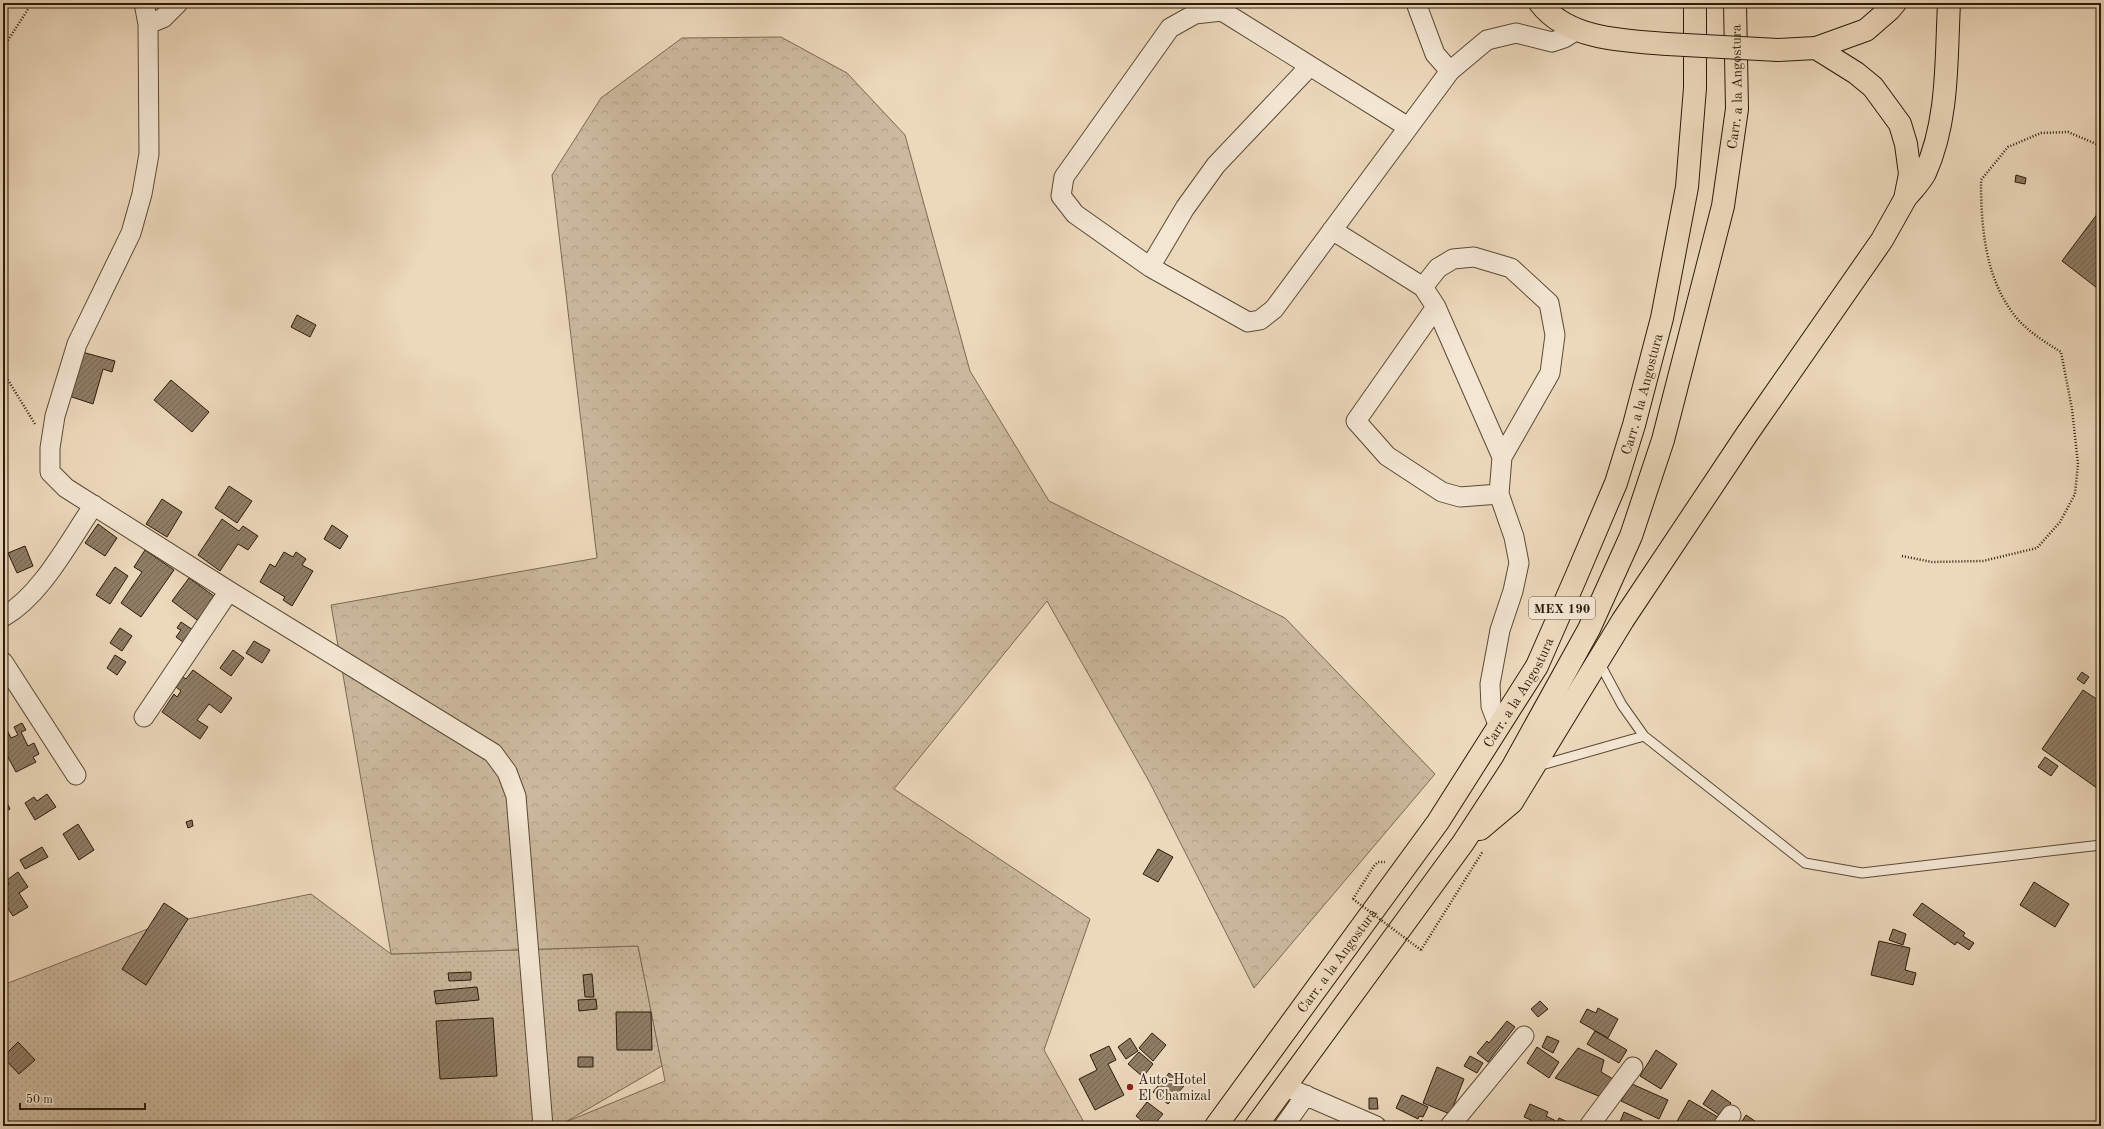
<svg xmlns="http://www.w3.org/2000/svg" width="2104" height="1129" font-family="'Old Standard TT',serif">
<defs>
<pattern id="grass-dots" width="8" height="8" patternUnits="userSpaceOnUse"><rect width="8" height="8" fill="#cbb89d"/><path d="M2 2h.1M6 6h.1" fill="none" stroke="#ae9e86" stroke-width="1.8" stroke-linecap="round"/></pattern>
<pattern id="forest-crowns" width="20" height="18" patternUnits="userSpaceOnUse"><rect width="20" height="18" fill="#cbb89d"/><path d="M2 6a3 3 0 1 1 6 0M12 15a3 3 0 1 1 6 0" fill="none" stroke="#ae9e86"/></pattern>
<pattern id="building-hatch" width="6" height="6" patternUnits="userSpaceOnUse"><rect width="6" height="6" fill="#8f7d66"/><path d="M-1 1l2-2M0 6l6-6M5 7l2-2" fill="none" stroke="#756652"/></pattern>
</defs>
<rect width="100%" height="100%" fill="#ecd8bb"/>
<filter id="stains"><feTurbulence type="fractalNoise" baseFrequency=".005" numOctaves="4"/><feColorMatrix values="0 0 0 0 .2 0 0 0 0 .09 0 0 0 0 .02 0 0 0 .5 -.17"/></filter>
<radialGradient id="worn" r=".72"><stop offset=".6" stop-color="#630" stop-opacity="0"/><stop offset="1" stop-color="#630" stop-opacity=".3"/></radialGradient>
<path fill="url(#grass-dots)" stroke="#7b6a54" d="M311 894 391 954 638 946 662 1066 562 1124V1126H3V985L158 925Z"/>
<path fill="url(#forest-crowns)" stroke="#7b6a54" d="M781 37 847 73 905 135 970 371 1049 501 1285 618 1435 774 1254 988 1150 783 1047 601 894 789 1090 919 1044 1050 1086 1126H562L561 1124 665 1081 638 946 391 954 331 605 597 558 552 175 601 98 682 38Z"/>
<path fill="url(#building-hatch)" stroke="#2b1b0a" d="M2016 175 2026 178 2025 184 2015 182Z
M2101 209V291L2062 261Z
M297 315 316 325 310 337 291 327Z
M82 352 115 361 112 372 103 369 93 404 69 396Z
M171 380 209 412 192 432 154 400Z
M229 486 252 501 237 523 215 508Z
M162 499 182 512 167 537 146 524Z
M222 519 239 531 243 526 258 536 248 550 238 544 220 571 198 555Z
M98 524 117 538 105 556 85 543Z
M332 525 348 536 340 549 324 539Z
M25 546 33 566 17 573 8 553Z
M145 550 174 570 141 617 121 603 142 572 134 567Z
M284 552 293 557 296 552 306 559 302 565 313 571 292 606 283 600 285 597 260 582 270 564 275 567Z
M115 567 128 576 110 604 96 595Z
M189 578 218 599 201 623 172 601Z
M181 622 196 632 187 645 176 637 181 630 177 628Z
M120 628 132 636 122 651 110 643Z
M254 641 270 650 262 663 246 653Z
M233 650 244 658 231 676 220 668Z
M115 655 126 662 117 675 107 668Z
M193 670 232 698 221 713 209 704 197 720 208 727 200 739 162 712 174 694 177 697 181 691 176 687 183 677 186 679Z
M2082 672 2089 677 2084 684 2077 679Z
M2083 690 2101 702V791L2042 749Z
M22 723 26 730 21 732 28 746 34 743 39 754 33 757 36 762 16 772 3 748V732L7 730 11 738 18 735 14 727Z
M2045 757 2058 766 2051 776 2038 767Z
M47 794 56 807 35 820 25 803 34 797 37 801Z
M3 795 10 809 3 813Z
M192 820 193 826 188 828 186 822Z
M78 824 94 850 79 860 63 834Z
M42 847 48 857 25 869 20 860Z
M1158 849 1173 857 1158 882 1143 874Z
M18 872 28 887 19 893 28 907 13 916 4 903 8 900 3 894V888L9 884 7 880Z
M2034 882 2069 904 2055 927 2020 905Z
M164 903 188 919 146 985 122 969Z
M1922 903 1965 933 1963 936 1974 943 1969 950 1957 942 1955 945 1913 915Z
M1893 929 1906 934 1903 945 1889 940Z
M1879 941 1910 948 1905 970 1916 973 1913 985 1871 975Z
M471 972V980L449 981 448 973Z
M592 974 594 997H585L583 975Z
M477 987 479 1000 436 1004 434 991Z
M596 999 597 1009 579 1011 578 1000Z
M1540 1001 1548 1009 1538 1017 1531 1009Z
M1598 1008 1618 1019 1608 1038 1580 1022 1587 1009 1596 1013Z
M616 1012H651L652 1050H617Z
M493 1018 497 1076 440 1079 436 1021Z
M1507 1021 1515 1027 1488 1062 1477 1053 1487 1041 1489 1043Z
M1595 1031 1627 1050 1619 1063 1587 1044Z
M1152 1033 1166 1045 1153 1061 1139 1048Z
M1547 1036 1559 1041 1553 1053 1542 1047Z
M1130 1038 1138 1051 1126 1059 1118 1047Z
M18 1042 35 1060 19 1074 3 1057Z
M1109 1046 1116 1060 1108 1064 1124 1095 1095 1110 1079 1079 1097 1070 1090 1055Z
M1537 1047 1559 1062 1549 1078 1527 1063Z
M1578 1048 1604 1060 1601 1072 1613 1079 1601 1097 1555 1078Z
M1656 1050 1677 1064 1661 1089 1640 1076Z
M1139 1052 1153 1064 1143 1077 1128 1064Z
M1470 1056 1483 1063 1477 1073 1464 1066Z
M578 1057H593V1067H578Z
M1437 1067 1464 1079 1450 1114 1423 1103Z
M1169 1073 1184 1086 1168 1104 1153 1092Z
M1632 1084 1668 1100 1659 1119 1621 1101Z
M1712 1090 1731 1103 1722 1117 1703 1104Z
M1402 1095 1428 1107 1423 1117 1419 1116 1418 1119 1396 1108Z
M1369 1098H1377L1378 1109H1369Z
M1689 1100 1718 1117 1713 1126 1675 1125Z
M1147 1102 1163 1114 1153 1126H1148L1136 1116Z
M1530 1104 1548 1112 1546 1116 1556 1121 1554 1126 1529 1125 1531 1120 1524 1117Z
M1624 1112 1642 1120 1640 1126H1630L1620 1122Z
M1746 1115 1762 1126H1739Z
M1559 1118 1572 1124 1571 1126H1555Z
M1421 1120 1431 1126H1418Z"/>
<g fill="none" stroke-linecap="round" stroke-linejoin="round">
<defs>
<path id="service" d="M1599 662 1622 705 1644 736 1805 863 1862 873 2101 845
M1538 766 1644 736"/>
<path id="minor" d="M144 3 148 24 149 154 142 194 131 233 77 344 55 416 50 448V472L66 488 229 591 493 753 507 772 516 796 543 1126
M1416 3 1435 54 1450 71
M148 24 163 18 178 3
M1408 127 1222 11 1195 14 1170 28 1064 177 1061 196 1075 214 1150 267 1248 322 1260 320 1274 309 1450 71 1487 40 1516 33 1552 42 1564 38 1577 30
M1332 230 1423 287 1436 307 1502 457 1499 494 1514 537 1519 563 1513 591 1500 630 1490 684 1491 706 1499 727
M1150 267 1185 208 1216 165 1310 66
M1423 287 1438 268 1453 259 1474 257 1511 268 1549 303 1555 335 1550 373 1502 457
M1436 307 1356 421 1387 456 1442 492 1460 497 1499 494
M3 617C42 595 69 541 94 505
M3 662 76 775
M144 717 229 591
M1286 1087 1376 1126
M1284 1126 1306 1095
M1450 1126 1524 1036
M1589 1126 1633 1067
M1723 1126 1731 1115"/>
<g id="primary">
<path d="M1540 3C1568 40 1626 41 1667 44"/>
<path d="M1778 50 1816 48 1866 30 1889 10 1895 3"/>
<path d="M1908 195C1914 188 1921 181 1925 173 1949 120 1946 59 1949 3"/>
<path d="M1480 829 1512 802 1623 620 1747 434 1882 240 1905 199 1910 174 1906 144 1900 124 1873 87 1856 73 1816 48"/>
<path id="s1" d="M1216 1126 1438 822 1537 666 1576 577 1616 483 1634 425 1662 318 1687 187 1695 88V3"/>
<path id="s2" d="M1256 1126 1463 843 1512 768 1589 629 1631 536 1663 440 1723 206 1737 109 1735 3"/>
</g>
</defs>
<use href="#service" stroke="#5b4a36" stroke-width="11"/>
<use href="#minor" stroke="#5b4a36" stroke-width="21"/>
<use href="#primary" stroke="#2b1b0a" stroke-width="24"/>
<path stroke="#2b1b0a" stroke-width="2.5" stroke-dasharray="1 2" stroke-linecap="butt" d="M3 48 32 3
M3 372 35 424
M1902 556 1932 562 1983 561 2037 548 2060 522 2075 494 2078 464 2072 409 2061 352C2045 342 2027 331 2015 316 1985 278 1981 227 1981 180L2008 147 2041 133 2068 132 2101 146
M1353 899 1374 866 1378 862H1385
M1421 950 1483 851"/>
<use href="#service" stroke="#f3e6d3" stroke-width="9"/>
<use href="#minor" stroke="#f3e6d3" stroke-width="19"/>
<use href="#primary" stroke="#ecd8bb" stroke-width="22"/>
<defs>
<path id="primary-bridge" d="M1667 44 1778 50"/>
</defs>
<use href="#primary-bridge" stroke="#2b1b0a" stroke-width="24" stroke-linecap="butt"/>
<path stroke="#2b1b0a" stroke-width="2.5" stroke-dasharray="1 2" stroke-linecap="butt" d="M1353 899 1421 950"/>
<use href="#primary-bridge" stroke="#ecd8bb" stroke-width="22"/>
</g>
<circle fill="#8f2418" stroke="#f3e6d3" stroke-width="1.5" cx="1130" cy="1087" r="4"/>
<g text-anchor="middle" stroke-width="4" stroke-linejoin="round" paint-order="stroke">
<rect fill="#f3e6d3" stroke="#675846" stroke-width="1" x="1529" y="597" width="66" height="22" rx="3"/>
<g font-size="13" font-weight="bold" fill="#2b1b0a">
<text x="1562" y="613">MEX 190</text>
</g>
<g font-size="14" fill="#2b1b0a" stroke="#f3e6d3">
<text dy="5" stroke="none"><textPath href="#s2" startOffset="1164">Carr. a la Angostura</textPath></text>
<text dy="5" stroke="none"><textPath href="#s1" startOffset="853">Carr. a la Angostura</textPath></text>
<text dy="5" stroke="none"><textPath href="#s1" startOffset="529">Carr. a la Angostura</textPath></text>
<text dy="5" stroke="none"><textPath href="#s1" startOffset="205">Carr. a la Angostura</textPath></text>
</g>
<g font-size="14" fill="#2b1b0a" stroke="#f3e6d3" text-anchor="start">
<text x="1138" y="1084">Auto-Hotel<tspan x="1138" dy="16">El Chamizal</tspan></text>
</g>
</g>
<rect width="2104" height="1129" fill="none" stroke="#ecd8bb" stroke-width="16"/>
<rect x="4" y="4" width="2096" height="1121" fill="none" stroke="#2b1b0a" stroke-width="2"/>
<rect x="8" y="8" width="2088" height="1113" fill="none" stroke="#2b1b0a"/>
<path d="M20 1103v6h125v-6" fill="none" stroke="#2b1b0a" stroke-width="2"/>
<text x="26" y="1103" font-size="12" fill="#2b1b0a" stroke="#f3e6d3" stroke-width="3" paint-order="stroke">50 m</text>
<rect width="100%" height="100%" filter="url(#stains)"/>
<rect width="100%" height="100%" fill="url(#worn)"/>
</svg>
